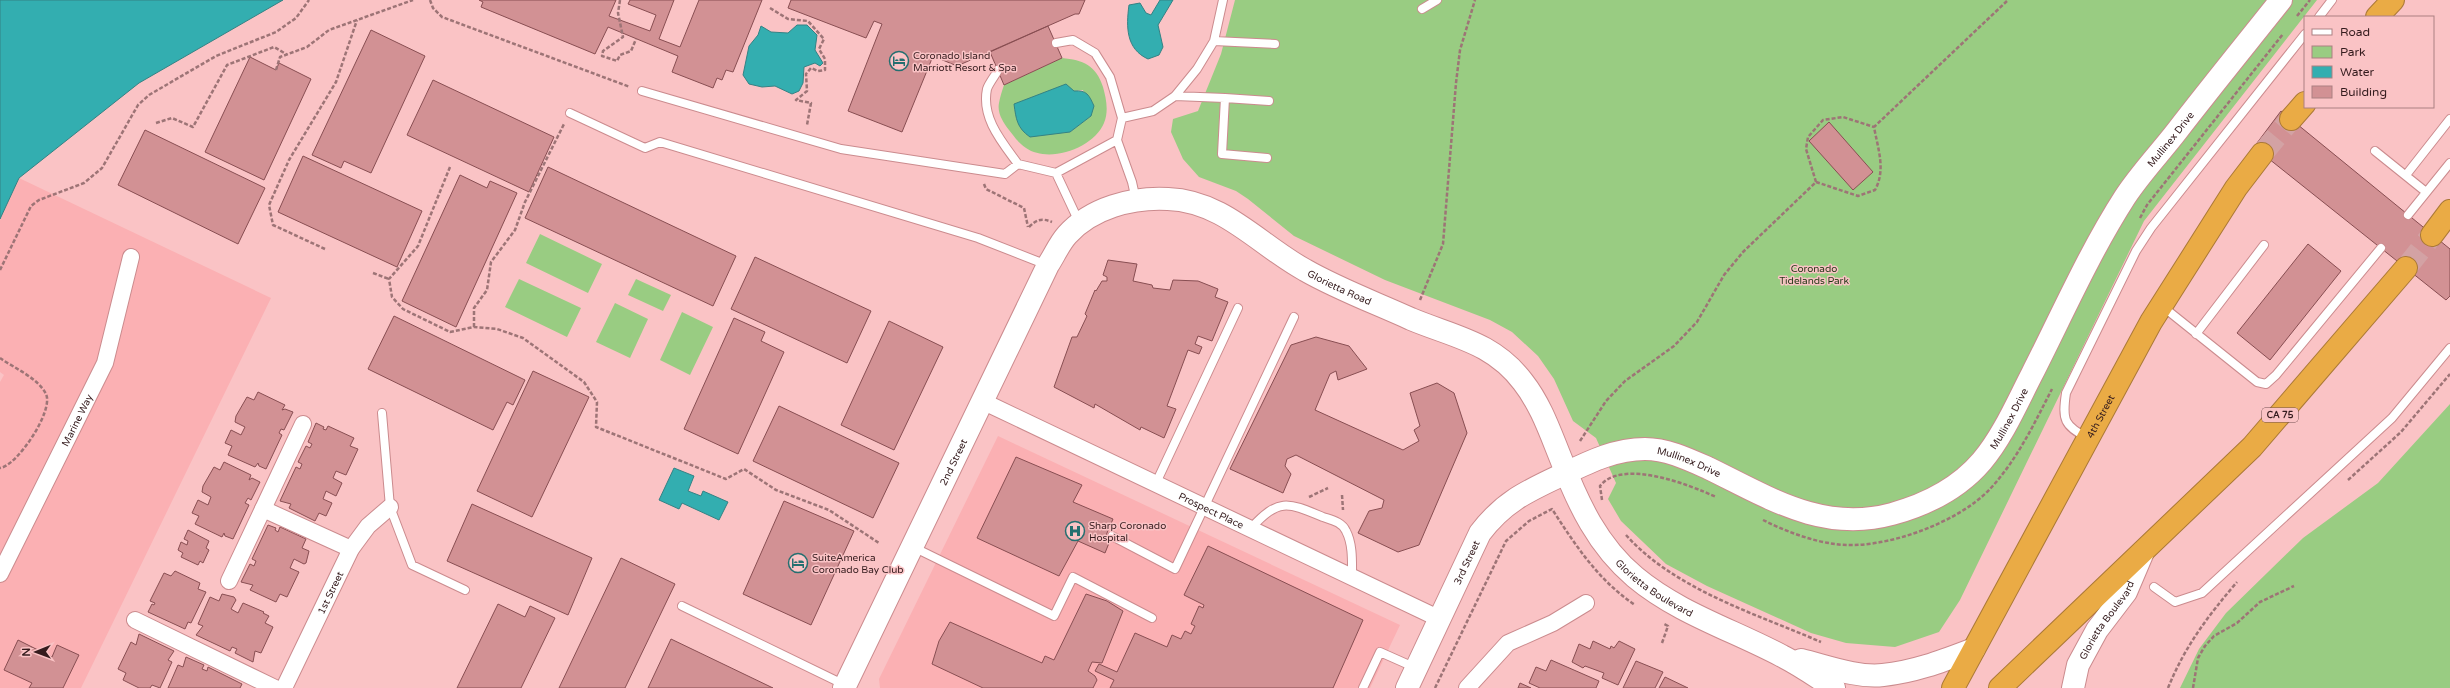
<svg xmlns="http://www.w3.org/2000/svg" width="2450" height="688" font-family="'Varela Round',sans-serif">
<rect width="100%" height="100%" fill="#fac3c5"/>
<path fill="#fbb0b3" d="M19 178 271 298 81 688H0V382L4 375 0 372V219Z
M998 436 1400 625 1370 688H880L879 679Z"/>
<path fill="#99cc82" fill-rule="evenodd" d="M1235 0H2317L2144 221 1960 600 1939 632 1895 647 1846 643 1811 633 1707 586 1666 564 1621 521 1608 499 1616 483 1596 438 1573 421 1554 379 1538 356 1512 332 1490 320 1385 280 1294 236 1248 199 1236 191 1199 177 1183 159 1171 132 1173 119 1198 111 1221 54Z
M1062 58C1083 60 1096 65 1103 87 1106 98 1109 111 1104 123 1094 148 1049 164 1026 148 1019 144 1014 136 1009 130 1003 122 997 113 999 103 1000 97 1002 91 1004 85ZM1083 90 1091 116 1070 132 1051 133 1074 91Z
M540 234 602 264 588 293 526 263Z
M519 279 581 308 567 337 505 307Z
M636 279 671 295 663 311 628 295Z
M615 303 648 319 630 358 596 342Z
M682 312 713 327 690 375 660 360Z
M2450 404V688H2180L2199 649 2226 613 2303 538 2378 483Z"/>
<path fill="#33aeb0" stroke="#348284" d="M0 0H283L139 83 19 178 0 219Z
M1160 0H1173L1158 25 1163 47 1159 55 1148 59C1126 49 1126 27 1129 5L1140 3 1146 13 1151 15Z
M797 25H807L817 35 815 50 823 63 820 66 815 63 804 67 803 83 799 91 792 94 775 86 762 87 749 84 743 75 749 46 758 35 761 26 771 32 788 33Z
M1066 84 1074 91C1087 90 1089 95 1094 106L1091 116 1070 132 1030 137C1017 128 1016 119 1014 104Z
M674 468 694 476 688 491 701 496 703 491 728 502 719 520 682 503 679 509 659 500Z"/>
<path fill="#d29194" stroke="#884e52" d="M479 0H616L609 16 650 31 656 15 628 4 630 0H674L659 39 680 47 699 0H762L733 72 726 70 722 80 717 78 713 88 672 72 678 56 608 27 595 54 481 7 483 2Z
M791 0H1085L1079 14H1075L957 66 933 56 902 132 848 111 882 24 874 21 866 38 788 8Z
M1048 26 1062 58 1004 85 990 52Z
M371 30 425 56 371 173 344 161 341 168 312 155Z
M250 57 276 70 279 63 311 79 264 180 205 152Z
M433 80 554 137 529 192 407 135Z
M2281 111 2450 249V296L2446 300 2254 147Z
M1829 122 1873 172 1853 190 1809 141Z
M145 130 265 188 238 244 118 185Z
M303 156 422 211 397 267 278 212Z
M548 167 736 256 713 306 525 218Z
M460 175 487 188 490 181 517 193 456 327 402 301Z
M2308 244 2341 271 2270 360 2237 333Z
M755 257 871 311 847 363 731 309Z
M1108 260 1137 264 1133 281 1152 285 1153 288 1170 290 1173 280 1198 281 1218 289 1215 297 1228 302 1212 341 1198 336 1195 344 1202 347 1199 354 1188 350 1167 406 1176 409 1164 438 1141 427 1140 430 1095 404 1094 408 1054 387 1072 337H1077L1087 316 1085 314 1095 290 1096 291 1102 281H1107V277L1103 275Z
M394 316 525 380 513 405 507 402 493 430 368 369Z
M734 318 765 332 761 341 784 352 738 454 684 429Z
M889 321 943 347 894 450 841 425Z
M1316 337 1349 346 1367 369 1338 380 1336 371 1330 374 1315 410 1403 450 1419 441 1414 430 1420 426 1410 393 1437 383 1454 393 1467 433 1419 545 1398 552 1358 533 1369 511 1382 508 1384 500 1296 455 1287 459 1285 466 1291 474 1283 493 1230 469 1291 345Z
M533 371 589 397 532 517 477 491Z
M258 392 285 405 282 410 285 409 293 412 284 430 281 429 279 433 282 435 266 469 259 466 258 463 255 467 228 455 232 446 225 443 231 430 241 435 245 427 235 422 236 416 247 397 254 400Z
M779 406 899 463 873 518 753 461Z
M316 423 324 427 323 429 326 430 328 426 354 438 350 446 358 449 346 475 336 471 333 478 342 483 336 496 326 491 323 499 332 503 326 516 319 513 315 521 289 508 291 504 280 501 296 467 300 469 302 464 298 462 306 446 310 448 312 444 308 442Z
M1016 457 1082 485 1073 502 1113 519 1104 540 1109 543 1105 553 1078 541 1059 576 977 538Z
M224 462 251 475 249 480 252 478 260 482 251 500 248 498 245 503 249 505 233 539 225 536 224 533 222 537 195 524 199 516 192 513 198 500 208 505 211 497 202 492 203 486 214 467 220 470Z
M784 501 854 531 811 625 743 594Z
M472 504 592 558 568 615 447 561Z
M268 525 276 528 275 530 278 532 280 527 306 539 302 548 309 551 306 563 304 564 294 559 290 568 299 572 287 597 280 594 276 602 250 590 253 585 241 582 250 564 254 566 256 561 252 559Z
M188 530 209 541 206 548 209 550 203 563 200 561 198 565 181 557 183 553 178 550 181 542 187 545 188 541 184 539Z
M1208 546 1363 620 1333 688H1110L1114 680 1095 671 1099 664 1117 672 1135 633 1167 647 1172 635 1181 639 1185 631 1191 634 1195 626 1191 624 1199 606 1203 608 1204 605 1184 595Z
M621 558 675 584 625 688H559Z
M175 571 200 583 198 589 206 592 191 623 188 622 185 629 148 612 152 604 154 605 155 603 150 601 164 573 171 576Z
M222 594 234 597 236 600 231 609 238 613 243 603 264 612 263 613 269 616 265 623 273 627 261 653 255 651 253 662 235 653 237 649 232 647 230 651 196 635 203 626 198 624 210 597 219 601Z
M1086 594 1107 601 1123 611 1102 663 1092 662 1088 671 1095 676 1097 680 1093 688H983L932 664 939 641 950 622 1042 663 1045 656 1054 660Z
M498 604 525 617 530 606 555 618 521 688H457Z
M139 634 174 651 168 660 172 662 160 688 152 685 150 688H139L123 680 126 673 118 669 131 642 136 645Z
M671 639 773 688H648Z
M18 640 52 657 57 645 79 655 63 688H29L32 683 4 670Z
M1593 641 1610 649 1611 646 1614 648 1619 641 1635 649 1618 685 1602 678 1604 673 1585 666 1583 668 1572 662 1579 644 1590 649Z
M186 657 204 665 202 669 207 671 208 667 242 684 240 688H168L178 665 183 667Z
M1551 660 1599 681 1596 688H1540L1529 683 1536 667 1546 671Z
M1636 661 1663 672 1655 688H1623Z
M1665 677 1688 688H1659Z
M1520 683 1531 688H1518Z"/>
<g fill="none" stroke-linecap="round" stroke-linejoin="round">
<path stroke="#d3a2a4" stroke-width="22" stroke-dasharray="22 11" stroke-linecap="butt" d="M2262 154 2291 119
M2406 268 2432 235"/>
<defs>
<path id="lane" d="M1422 9 1437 0
M2319 17 2332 0
M1214 41 1275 44
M998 70C995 76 989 83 987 89 981 118 1002 142 1018 164L1056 173 1117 140 1122 118 1110 77 1095 53 1073 40 1056 43
M642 91 841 149 1005 174 1018 164
M1175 96 1225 98
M570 113 645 148 660 142 978 238 1047 265
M1122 118 1153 111 1175 96 1197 69 1214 41 1223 0
M1117 140 1132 182 1136 200
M2375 151 2426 192
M1267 158 1222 154 1225 98 1269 101
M1056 173 1079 222
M2406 175 2450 119
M2408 215 2450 163
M2162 306 2257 382 2266 384 2276 375 2381 248
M2196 334 2264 245
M382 413 390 507 412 565 465 590
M2088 438C2064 426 2062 420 2066 393L2136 251 2151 228 2305 34
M1156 483 1238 308
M1251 528C1279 498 1287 502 1323 517 1332 520 1342 522 1346 531 1353 544 1352 562 1352 576
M1112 536 1175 569 1294 317
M913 547 1054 616 1073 577 1152 618
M2154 587 2175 602 2202 593 2392 418 2450 348
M682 606 845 685
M1363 688 1380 652 1416 668"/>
<g id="street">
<path id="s1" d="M982 401 1440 619"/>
<path d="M263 509 351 549"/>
<path id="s2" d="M0 574 105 363 131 257"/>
<path d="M229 581 303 424"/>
<path d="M135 620 275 688"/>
<path id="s3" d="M284 688 351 549 368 526 390 507"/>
<path d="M1467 688 1508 643 1553 623 1586 603"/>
</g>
<g id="secondary">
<path d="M1801 660C1826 666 1857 678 1883 675 1915 672 1945 660 1974 649"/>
<path id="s4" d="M844 688 1048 265C1054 256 1059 244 1067 235 1091 208 1132 197 1168 199 1224 201 1259 245 1305 270 1338 289 1376 303 1411 319 1454 337 1493 342 1523 382 1541 405 1550 432 1561 459 1578 504 1598 546 1635 577 1678 613 1733 630 1782 656 1800 665 1817 677 1834 688"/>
<path id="s5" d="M1407 688 1480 533C1505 500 1530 490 1566 473 1591 461 1616 449 1645 449 1667 449 1688 459 1708 468 1768 497 1822 533 1892 514 1925 505 1959 488 1982 461 2003 436 2017 403 2032 374 2062 315 2089 253 2125 197 2140 174 2160 153 2177 131 2211 87 2246 44 2281 0"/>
<path id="s6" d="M2073 688 2078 665 2097 630 2126 592 2143 552"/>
</g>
<g id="highway">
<path d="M2377 17 2393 0"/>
<path d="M2291 119 2305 103"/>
<path d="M2432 235 2450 211"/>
<path id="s7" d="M1953 688 2151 322 2236 188 2262 154"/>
<path d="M2000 688 2252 447 2406 268"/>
</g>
</defs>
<use href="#lane" stroke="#cb8b8e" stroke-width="10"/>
<use href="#street" stroke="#cb8b8e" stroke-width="18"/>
<use href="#secondary" stroke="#cb8b8e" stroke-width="24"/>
<use href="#highway" stroke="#ab7937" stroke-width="24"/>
<path stroke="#9d7476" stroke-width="2.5" stroke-dasharray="4 2" stroke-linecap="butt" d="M430 0 433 8 442 17 630 87
M620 0 618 13 623 37 603 51 602 56 617 61 620 55 631 51 636 39
M770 8 788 19 808 21 824 39 819 49 825 59V70L818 71 811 68 806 74 807 91 796 100 811 103 807 125
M2297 16 2310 0
M276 70 280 57 307 47 329 30 413 0
M156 123 172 118 193 127 227 65 274 47 286 54
M450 167 418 246 389 279 392 297 403 309 450 332 474 327 497 329 523 338 584 382 597 402 596 427 726 479 744 469 776 490 829 510 879 543
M1816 182 1858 196 1875 190C1886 170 1878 149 1874 127L2008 0
M1816 182 1806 149 1808 137 1823 120 1843 117 1874 127
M984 184 986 189 1024 208 1028 227
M2140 218 2147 205 2283 34
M1029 227C1037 219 1042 218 1052 222
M325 249 273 225 269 205 289 160 336 82 357 20
M0 270 31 206 39 200 84 183 102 168 138 105 149 95 216 56 276 32 296 18 309 0
M373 273 389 279
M1420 300 1443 244 1456 83 1460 50 1475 0
M474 327V308L487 290 491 262 515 230 525 202 564 124
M0 358C14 368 38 378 46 394 54 411 17 466 0 468
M1580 441 1606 401 1625 381 1674 346 1697 322 1724 275 1743 252 1816 182
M2348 480 2401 432 2450 374
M1342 495 1343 510
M1309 497 1328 488
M1602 500 1600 486C1622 458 1690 485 1716 497
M1763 520C1785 531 1811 541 1835 544 1882 551 1958 523 1990 489 2017 460 2034 424 2052 389
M1626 535C1674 589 1756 614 1821 642
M1662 643 1668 626 1664 624
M1435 688 1506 541 1529 521 1552 509C1576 546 1598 580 1635 605
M2168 688C2185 646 2208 616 2237 582
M2193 688 2198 658 2205 646 2214 636 2237 623 2260 602 2294 586"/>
<use href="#lane" stroke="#fff" stroke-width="8"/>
<use href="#street" stroke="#fff" stroke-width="16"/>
<use href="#secondary" stroke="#fff" stroke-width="22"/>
<use href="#highway" stroke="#eaab45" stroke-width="22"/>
</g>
<defs>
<symbol id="hotel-ring" viewBox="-11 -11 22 22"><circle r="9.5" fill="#fac3c5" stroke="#246f70" stroke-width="1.5"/><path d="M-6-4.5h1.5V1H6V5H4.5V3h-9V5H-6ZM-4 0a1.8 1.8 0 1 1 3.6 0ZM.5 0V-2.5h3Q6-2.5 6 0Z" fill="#246f70"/></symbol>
<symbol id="hospital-ring" viewBox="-11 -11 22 22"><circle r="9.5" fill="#fac3c5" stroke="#246f70" stroke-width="1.5"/><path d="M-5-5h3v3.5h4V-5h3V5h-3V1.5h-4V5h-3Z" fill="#246f70"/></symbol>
</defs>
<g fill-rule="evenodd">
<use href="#hotel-ring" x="888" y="50" width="22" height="22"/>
<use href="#hospital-ring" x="1064" y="520" width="22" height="22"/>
<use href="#hotel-ring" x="787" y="552" width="22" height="22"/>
</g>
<g text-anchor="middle" stroke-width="3" stroke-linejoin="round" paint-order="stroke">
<rect fill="#fac3c5" stroke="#704e50" stroke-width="1" x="2262" y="408" width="36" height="14" rx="3"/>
<g font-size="9" font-weight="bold" fill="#351c1e">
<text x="2280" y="418">CA 75</text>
</g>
<g font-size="10" fill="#351c1e" stroke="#fac3c5" text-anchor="start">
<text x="913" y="59">Coronado Island<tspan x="913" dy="12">Marriott Resort &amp; Spa</tspan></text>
<text x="1089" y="529">Sharp Coronado<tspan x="1089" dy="12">Hospital</tspan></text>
<text x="812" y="561">SuiteAmerica<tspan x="812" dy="12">Coronado Bay Club</tspan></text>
</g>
<g font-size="10" fill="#351c1e" stroke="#fac3c5">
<text dy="4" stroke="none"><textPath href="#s5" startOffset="1102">Mullinex Drive</textPath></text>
<text dy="4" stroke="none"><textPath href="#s4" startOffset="811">Glorietta Road</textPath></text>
<text dy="4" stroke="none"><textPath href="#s7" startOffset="309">4th Street</textPath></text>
<text dy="4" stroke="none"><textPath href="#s5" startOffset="778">Mullinex Drive</textPath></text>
<text dy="4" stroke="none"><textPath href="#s2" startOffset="172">Marine Way</textPath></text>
<text dy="4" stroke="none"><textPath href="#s4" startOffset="251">2nd Street</textPath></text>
<text dy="4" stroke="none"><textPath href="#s5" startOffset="407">Mullinex Drive</textPath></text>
<text dy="4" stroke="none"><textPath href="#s1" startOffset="254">Prospect Place</textPath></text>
<text dy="4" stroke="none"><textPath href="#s5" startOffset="139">3rd Street</textPath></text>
<text dy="4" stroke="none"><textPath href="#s4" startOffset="1269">Glorietta Boulevard</textPath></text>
<text dy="4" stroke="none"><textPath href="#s3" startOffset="106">1st Street</textPath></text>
<text dy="4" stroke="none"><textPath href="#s6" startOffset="77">Glorietta Boulevard</textPath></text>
</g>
<g font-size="10" fill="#1e3512" stroke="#fac3c5">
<text x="1814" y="272">Coronado<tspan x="1814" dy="12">Tidelands Park</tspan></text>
</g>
</g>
<rect x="2304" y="16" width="130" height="92" fill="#fac3c5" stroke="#ab8082"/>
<rect x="2312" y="29" width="20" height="6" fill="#ffffff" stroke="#ab8082"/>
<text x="2340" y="36" font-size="12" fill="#351c1e">Road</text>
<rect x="2312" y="46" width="20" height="12" fill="#99cc82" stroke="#ab8082"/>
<text x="2340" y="56" font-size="12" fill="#351c1e">Park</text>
<rect x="2312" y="66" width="20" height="12" fill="#33aeb0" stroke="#ab8082"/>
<text x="2340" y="76" font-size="12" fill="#351c1e">Water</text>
<rect x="2312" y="86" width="20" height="12" fill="#d29194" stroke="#ab8082"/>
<text x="2340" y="96" font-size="12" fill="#351c1e">Building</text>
<g transform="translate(36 652) rotate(269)" stroke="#fac3c5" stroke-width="3" paint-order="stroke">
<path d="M0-3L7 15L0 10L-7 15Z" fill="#351c1e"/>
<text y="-6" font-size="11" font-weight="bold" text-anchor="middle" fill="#351c1e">N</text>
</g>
</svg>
